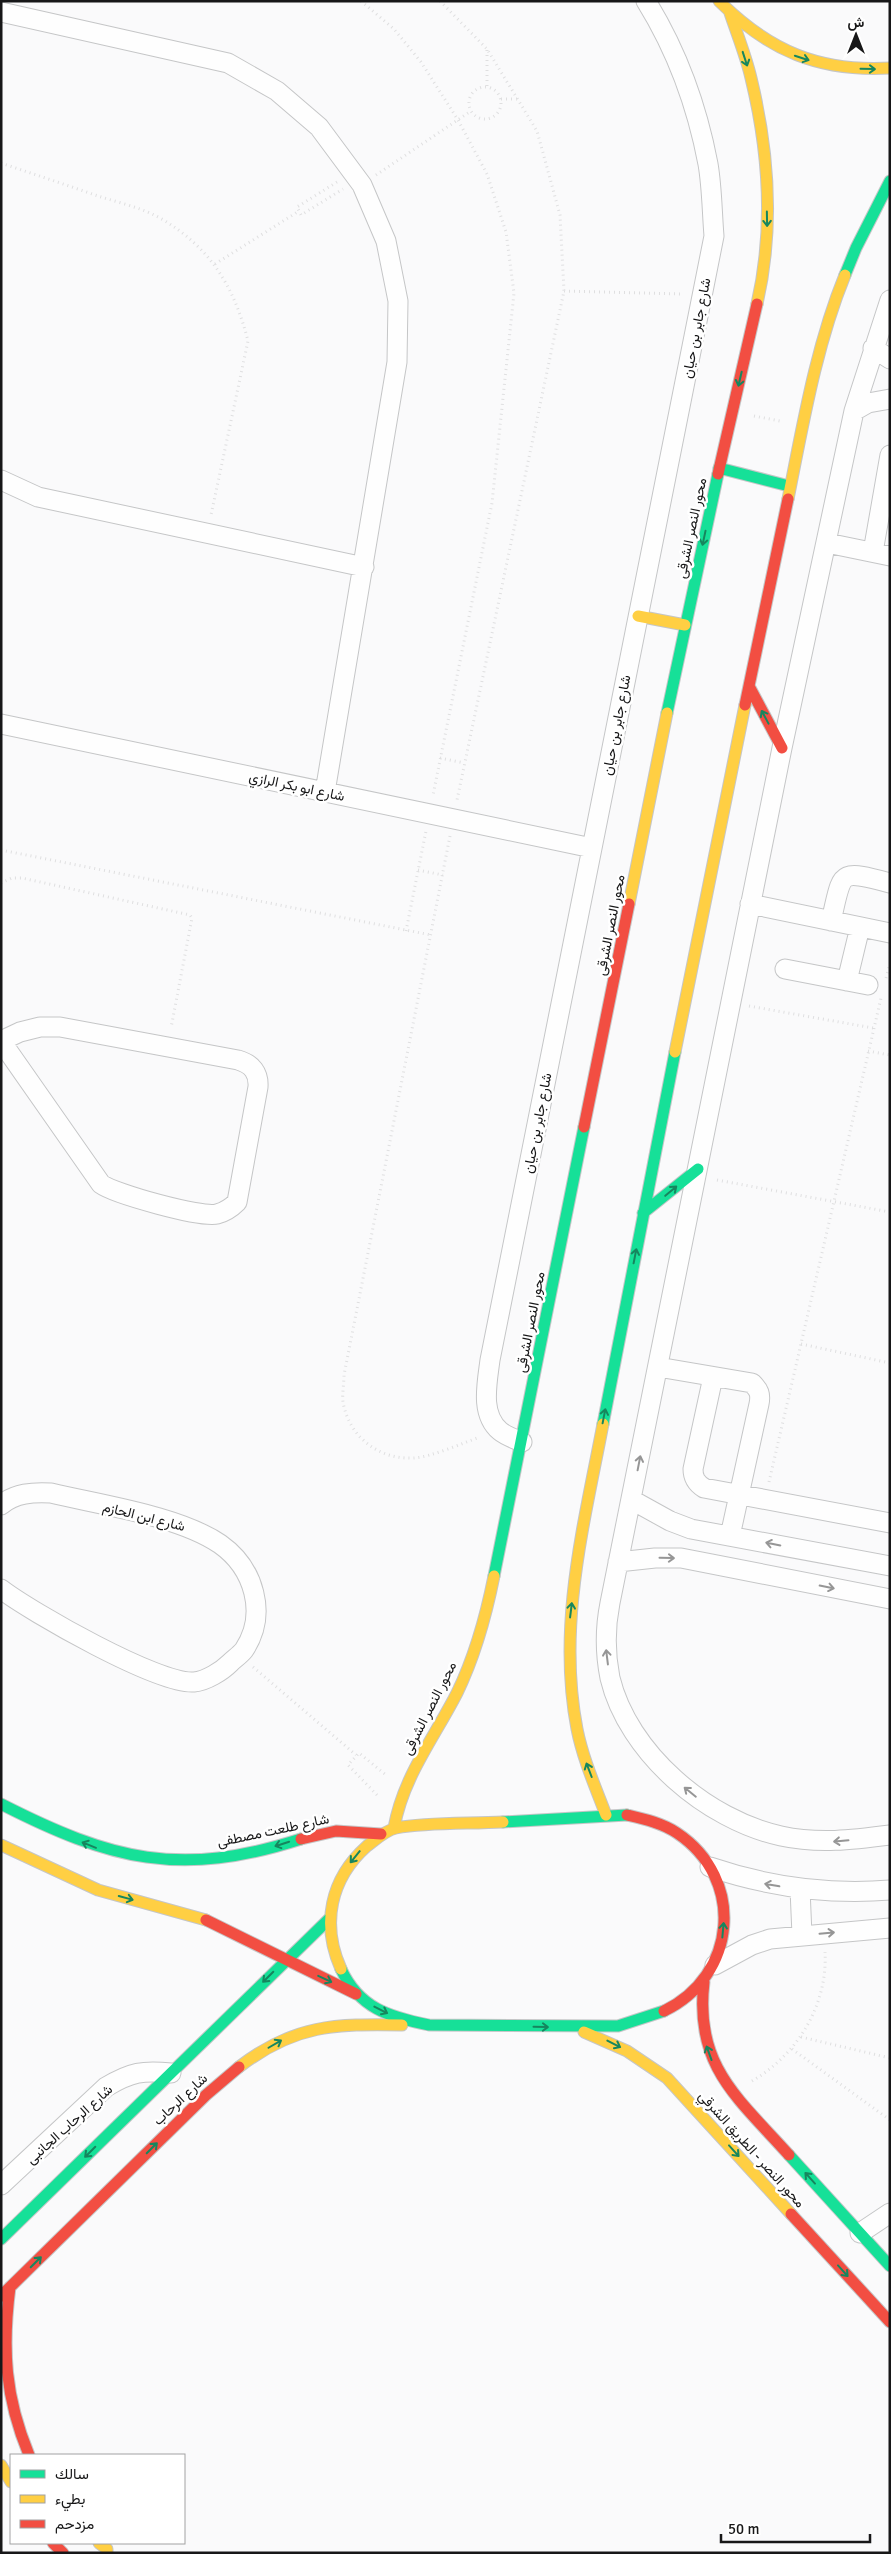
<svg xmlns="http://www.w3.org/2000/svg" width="891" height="2554" font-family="Signika,Vazirmatn,sans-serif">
<rect width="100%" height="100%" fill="#fafafb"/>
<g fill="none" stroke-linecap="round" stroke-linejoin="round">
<defs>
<path id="street" d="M1 12 228 63 277 91 319 127 362 185 386 241 398 301 397 362 325 792
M890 300 854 411 782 748 610 1603C605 1628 605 1653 610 1678 628 1753 707 1820 781 1836 818 1844 852 1840 890 1835
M873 348 890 359
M854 411 868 403 890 399
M1 480 38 497 364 567
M827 543 890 556
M873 552 890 455
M1 724 592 848
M750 904 890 933
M831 921C843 871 837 869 890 883
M785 969 868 985
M847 981 860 927
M40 1027H60L238 1060C252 1064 259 1073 258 1087L237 1202C231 1208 225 1212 217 1214 201 1218 115 1194 101 1184L1 1041 20 1032Z
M658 1367 752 1383C759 1390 761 1394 759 1404L730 1536
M713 1377 693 1469C693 1478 696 1483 704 1488L890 1523
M522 1442C515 1439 506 1436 500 1431 480 1414 487 1384 490 1360L714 236C712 212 712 187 708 164 697 106 677 51 646 1
M632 1500 670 1521 691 1529 890 1566
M1 1505C15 1493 33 1492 51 1493 101 1505 179 1516 220 1544 254 1568 268 1614 244 1650 240 1655 234 1659 230 1663 222 1671 206 1681 194 1682 159 1685 31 1612 1 1589
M618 1562 655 1558H681L890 1599
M710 1867C769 1887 827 1895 890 1890
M800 1889 802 1935
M715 1965 752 1945 770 1939 890 1928
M1 2185 106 2087C131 2072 143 2070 171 2073
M860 2233 890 2213"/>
<path id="fast" d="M845 275 856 248 890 181
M719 468 789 486
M667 713 718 474
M643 1213 698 1169
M603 1424 675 1052
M494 1576 584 1127
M1 1804C111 1860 180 1878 301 1839
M503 1822 627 1815
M341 1969C359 2008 389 2017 429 2025L618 2026 664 2011
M789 2155 890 2266
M1 2239 329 1919"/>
<path id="slow" d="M719 1C769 51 819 72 890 68
M730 13C737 34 746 56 751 78 769 152 774 230 757 304
M788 499C803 424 816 346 845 275
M638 616 685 625
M629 904 667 713
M675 1052 745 705
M603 1424C584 1524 557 1626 577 1729 583 1759 595 1786 606 1815
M394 1828C403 1777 434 1738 457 1693 475 1656 486 1616 494 1576
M1 1845 98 1890 206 1920
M341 1969C321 1924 330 1879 367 1846 375 1840 386 1830 396 1828 429 1822 468 1824 503 1822
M584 2032 627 2051 667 2078 791 2214
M239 2067C295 2024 335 2024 402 2025
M1 2465 11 2482
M99 2543 107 2549V2553"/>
<path id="jam" d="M718 474 757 304
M749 686 782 748
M745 705 788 499
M584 1127 629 904
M627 1815C644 1819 662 1823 677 1833 746 1879 737 1976 664 2011
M301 1839 336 1831 381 1834
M206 1920 356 1994
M704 1982C694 2066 738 2098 789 2155
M791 2214 890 2322
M10 2287C2 2349 5 2397 29 2455
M1 2296 206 2095 239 2067
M53 2543 63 2553"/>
</defs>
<use href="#street" stroke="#c5c6c7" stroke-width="21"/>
<use href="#fast" stroke="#c5c6c7" stroke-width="13"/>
<use href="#slow" stroke="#c5c6c7" stroke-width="13"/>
<use href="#jam" stroke="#c5c6c7" stroke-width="13"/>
<path stroke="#dfdfe0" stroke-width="3" stroke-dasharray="1 4" stroke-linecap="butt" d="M361 1 394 29 421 62 458 120 487 174 506 232 514 293 492 503 433 795
M440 1 487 49 537 131 560 215 564 291 457 800
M487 50V87
M469 103a16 16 0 1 1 32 0a16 16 0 1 1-32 0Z
M501 99H518
M1 163C33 174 64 184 95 195 116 202 140 207 160 218 210 247 234 286 248 341L211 515
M376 175 471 111
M337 182 297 207 301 215 343 189
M215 264 299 211
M564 291 683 294
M754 416 780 421
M440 758 464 763
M450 836 344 1375C344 1384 342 1394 343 1402 349 1437 379 1460 414 1458 431 1457 463 1443 480 1437
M1 850 431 935
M418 870 443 875
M1 883 12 878H22L190 915 192 918 171 1028
M406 931 426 831
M886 978 890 964
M749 1006 873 1028
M868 1051 890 1055
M717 1180 890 1212
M801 1344 890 1363
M769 1482 881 998
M253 1667 356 1755
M377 1795 348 1765 359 1753 386 1775
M801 2037 890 2058
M792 2049 890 2120
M752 2081C797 2055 828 2005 825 1952"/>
<use href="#street" stroke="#fefefe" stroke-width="19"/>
<use href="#fast" stroke="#16e098" stroke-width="11"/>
<use href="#slow" stroke="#ffcf43" stroke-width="11"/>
<use href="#jam" stroke="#f24e42" stroke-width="11"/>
</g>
<defs><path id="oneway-shaft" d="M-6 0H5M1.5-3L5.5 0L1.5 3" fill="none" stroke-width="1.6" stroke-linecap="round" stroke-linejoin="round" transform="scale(1.25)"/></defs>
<g stroke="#16865e">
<use href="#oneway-shaft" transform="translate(802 58) rotate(18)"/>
<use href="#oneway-shaft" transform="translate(745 59) rotate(72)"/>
<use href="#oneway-shaft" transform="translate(868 69) rotate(1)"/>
<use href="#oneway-shaft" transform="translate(767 219) rotate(89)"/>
<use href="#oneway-shaft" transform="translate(740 379) rotate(103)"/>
<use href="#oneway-shaft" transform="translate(704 538) rotate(102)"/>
<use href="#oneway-shaft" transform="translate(765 717) rotate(-118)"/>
<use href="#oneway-shaft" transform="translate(671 1191) rotate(-40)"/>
<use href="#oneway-shaft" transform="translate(635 1256) rotate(-79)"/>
<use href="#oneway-shaft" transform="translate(604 1416) rotate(-79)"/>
<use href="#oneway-shaft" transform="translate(571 1610) rotate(-83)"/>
<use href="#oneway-shaft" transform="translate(589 1770) rotate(-111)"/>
<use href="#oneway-shaft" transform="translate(282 1844) rotate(162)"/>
<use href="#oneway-shaft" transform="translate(89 1845) rotate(-158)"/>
<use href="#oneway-shaft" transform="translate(355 1857) rotate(129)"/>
<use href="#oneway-shaft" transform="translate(126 1898) rotate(15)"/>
<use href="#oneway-shaft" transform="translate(723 1930) rotate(-85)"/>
<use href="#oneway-shaft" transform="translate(268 1977) rotate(135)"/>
<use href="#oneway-shaft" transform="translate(325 1979) rotate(25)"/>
<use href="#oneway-shaft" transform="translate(381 2010) rotate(27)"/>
<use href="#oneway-shaft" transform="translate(541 2027) rotate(1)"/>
<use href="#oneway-shaft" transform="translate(275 2044) rotate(-30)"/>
<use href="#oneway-shaft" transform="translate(614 2044) rotate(27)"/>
<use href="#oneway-shaft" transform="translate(709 2053) rotate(-110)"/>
<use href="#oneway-shaft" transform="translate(152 2148) rotate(-45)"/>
<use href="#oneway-shaft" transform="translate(734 2151) rotate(48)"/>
<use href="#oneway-shaft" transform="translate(90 2152) rotate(135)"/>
<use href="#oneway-shaft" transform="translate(810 2178) rotate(-132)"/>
<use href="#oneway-shaft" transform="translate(36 2262) rotate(-45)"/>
<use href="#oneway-shaft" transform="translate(843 2271) rotate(48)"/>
</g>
<g stroke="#969696">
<use href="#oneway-shaft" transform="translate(639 1463) rotate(-79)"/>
<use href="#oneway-shaft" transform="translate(773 1544) rotate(-169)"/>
<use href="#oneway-shaft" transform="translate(667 1558) rotate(1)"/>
<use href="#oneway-shaft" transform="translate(827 1587) rotate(11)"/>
<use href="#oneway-shaft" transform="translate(607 1657) rotate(-97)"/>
<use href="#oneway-shaft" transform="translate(690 1792) rotate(-141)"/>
<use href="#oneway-shaft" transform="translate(841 1841) rotate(175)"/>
<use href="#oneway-shaft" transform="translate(772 1885) rotate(-170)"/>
<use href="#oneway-shaft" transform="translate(827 1933) rotate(-5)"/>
</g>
<g text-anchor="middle" stroke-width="5" stroke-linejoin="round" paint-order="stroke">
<g font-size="14" fill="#171718" stroke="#fff">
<text transform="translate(696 328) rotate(-79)" y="5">شارع جابر بن حيان</text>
<text transform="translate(691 528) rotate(-78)" y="5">محور النصر الشرقى</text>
<text transform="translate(616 725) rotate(-79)" y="5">شارع جابر بن حيان</text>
<text transform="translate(297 786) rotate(12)" y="5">شارع ابو بكر الرازي</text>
<text transform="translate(610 925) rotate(-79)" y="5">محور النصر الشرقى</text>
<text transform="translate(537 1123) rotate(-79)" y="5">شارع جابر بن حيان</text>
<text transform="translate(530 1322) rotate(-79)" y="5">محور النصر الشرقى</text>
<text transform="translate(144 1516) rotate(14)" y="5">شارع ابن الحازم</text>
<text transform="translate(429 1708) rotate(-63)" y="5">محور النصر الشرقى</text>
<text transform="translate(273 1830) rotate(-12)" y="5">شارع طلعت مصطفى</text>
<text transform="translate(180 2099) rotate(-43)" y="5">شارع الرحاب</text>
<text transform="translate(69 2124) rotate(-42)" y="5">شارع الرحاب الجانبى</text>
<text transform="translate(752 2149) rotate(48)" y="5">محور النصر - الطريق الشرقي</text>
</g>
</g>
<rect width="891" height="2554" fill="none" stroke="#171718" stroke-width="5"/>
<rect x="10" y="2454" width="175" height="90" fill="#ffffff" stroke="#a2a2a3"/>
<rect x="20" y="2470" width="25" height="8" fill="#16e098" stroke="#a2a2a3"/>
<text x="55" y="2479" font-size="15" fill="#171718">سالك</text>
<rect x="20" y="2495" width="25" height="8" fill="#ffcf43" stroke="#a2a2a3"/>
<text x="55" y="2504" font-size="15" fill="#171718">بطيء</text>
<rect x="20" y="2520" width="25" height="8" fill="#f24e42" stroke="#a2a2a3"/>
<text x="55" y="2529" font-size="15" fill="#171718">مزدحم</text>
<g transform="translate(856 35)" stroke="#ffffff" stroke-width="4" paint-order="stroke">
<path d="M0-4L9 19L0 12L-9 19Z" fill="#171718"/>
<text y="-8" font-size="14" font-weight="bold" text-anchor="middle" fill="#171718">ش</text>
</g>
<path d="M721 2534v8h149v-8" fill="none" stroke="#171718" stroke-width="2.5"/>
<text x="728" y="2534" font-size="15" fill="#171718" stroke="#ffffff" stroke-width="4" paint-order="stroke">50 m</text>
</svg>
